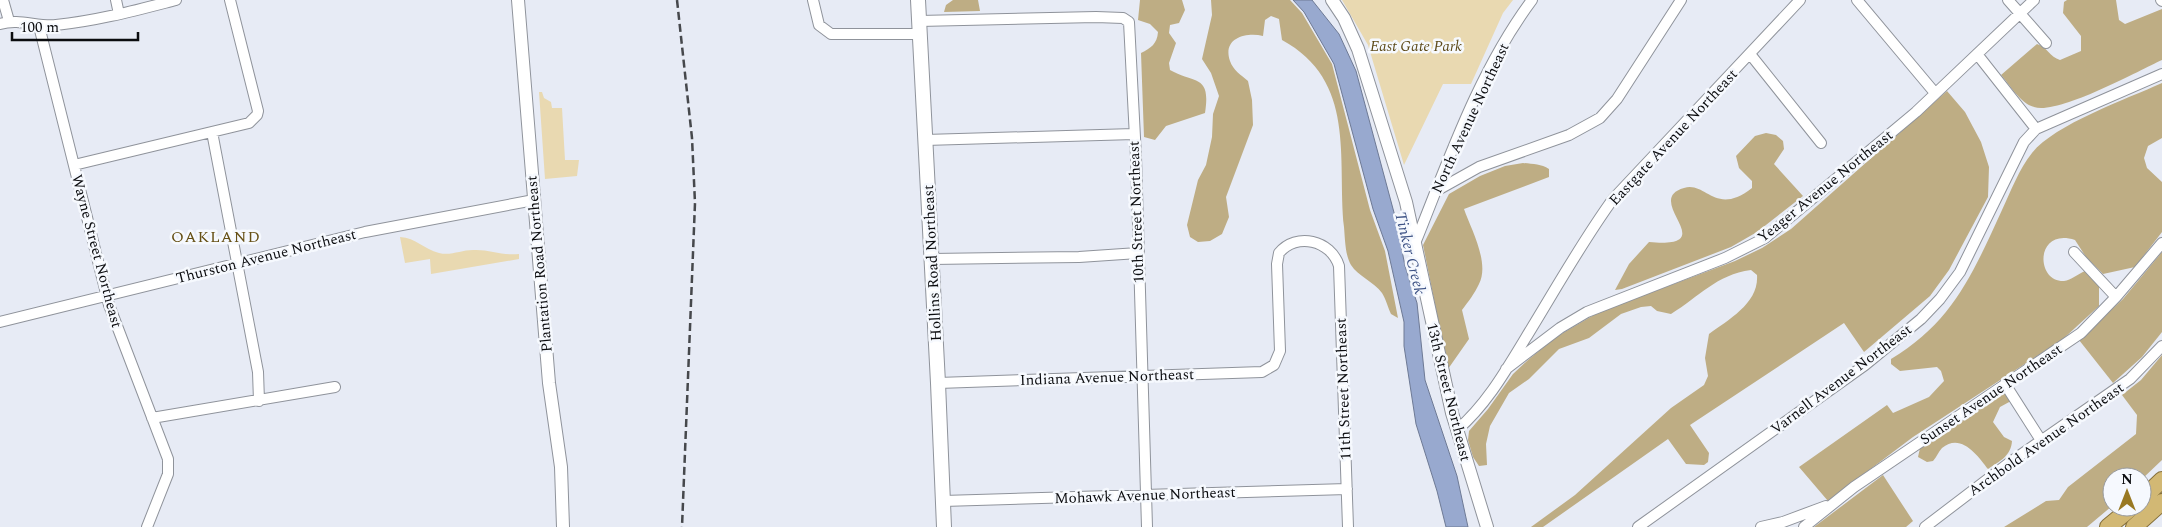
<svg xmlns="http://www.w3.org/2000/svg" width="2162" height="527" font-family="Spectral,serif">
<rect width="100%" height="100%" fill="#e7ebf5"/>
<path fill="#e9d9b1" d="M1342 0H1513L1503 13 1471 84H1443L1404 165 1368 45Z
M539 92H542L544 98 551 102 552 108H562L565 160H579L577 176 545 179Z
M400 237C416 238 424 249 439 253 451 256 461 250 473 250 489 249 503 256 519 254V259L431 274 430 259 405 263Z"/>
<path fill="#bead84" d="M953 0H978L980 11 944 12 946 5Z
M1140 0H1182L1185 10 1179 23 1170 25 1169 33 1176 43 1169 63 1170 70C1195 84 1211 74 1205 113L1166 126 1155 140 1144 137 1141 53C1151 48 1157 44 1158 32L1150 24 1138 20Z
M1211 0H1290L1302 13 1332 64 1370 210 1385 251 1398 318 1391 314C1388 308 1386 299 1382 293 1374 282 1358 276 1351 265 1345 255 1345 238 1344 227 1337 158 1357 81 1282 40L1279 19 1271 16 1265 20 1263 36C1246 32 1222 38 1230 61 1233 70 1241 75 1248 81L1252 100 1253 125 1226 197 1229 217 1222 234 1210 241 1198 242 1190 237 1187 225 1198 180 1206 165 1212 137 1213 114 1219 96 1211 73 1202 59 1212 15Z
M2067 0H2116L2119 20 2125 24 2162 9V60C2136 72 2058 115 2034 107 2020 103 2010 85 2001 75L2037 44C2047 47 2050 57 2060 60L2081 51V36L2063 13 2064 2Z
M2162 83V138L2148 146 2144 158 2147 168 2162 182V232L2135 267 2103 274 2086 257 2075 240C2035 227 2035 282 2064 281 2071 280 2078 274 2085 271L2099 286V306L2063 339 1913 437 1828 501 1799 467 1887 405 1893 413 1929 397 1944 381 1941 371 1937 367 1900 371 1891 364V359C1953 322 1973 273 2002 210 2011 191 2019 169 2032 153 2055 124 2127 99 2162 83Z
M1947 91 1965 112 1981 142 1989 167 1988 197 1949 270 1930 296 1864 352 1844 323 1690 425 1709 453 1708 462 1704 465 1686 464 1668 439 1543 527H1531L1575 495 1671 408 1704 385 1708 376 1705 358 1709 334C1729 319 1759 303 1757 275L1751 270C1716 275 1700 296 1671 314L1657 311 1651 306 1641 307 1621 314 1589 338 1559 349 1529 379 1509 393 1490 426 1486 444 1487 465 1479 466 1473 457 1468 440 1469 431 1488 409 1513 374 1528 360 1556 337 1599 312 1735 261 1762 248 1791 229Z
M1766 133 1776 135 1783 141 1784 149 1774 164 1803 196 1757 232 1731 247 1622 289 1615 290 1629 264 1649 242C1725 249 1641 200 1684 188 1706 181 1715 217 1752 188V181L1739 168 1736 156 1755 136Z
M1523 163C1533 164 1541 164 1549 169V177L1464 209C1471 229 1490 263 1479 284 1475 293 1468 302 1462 310L1469 339 1448 369 1423 245 1449 194 1480 176 1505 166Z
M2162 252V332L2142 357 2113 383 2079 340 2123 299Z
M2162 355V460L2142 479V477H2112V506L2087 527H2004L2046 501 2059 500 2068 487 2136 434 2137 415 2122 395 2141 380Z
M2004 391 2011 401 2000 407 1993 422 2004 437 2012 441C2011 456 2000 461 1988 469 1978 456 1961 432 1942 448 1938 452 1937 457 1933 461L1927 462 1918 457 1920 448Z
M1883 475 1913 521 1906 527H1814Z"/>
<path fill="#98a9cf" stroke="#6e7a95" d="M1293 0H1312L1339 34 1356 71 1396 220 1405 266 1417 303 1425 380 1457 476 1468 527H1446L1437 491 1416 424 1404 346V322L1388 251 1373 209 1334 64 1304 12Z"/>
<g fill="none" stroke-linecap="round" stroke-linejoin="round">
<defs>
<path id="minor" d="M3 0 9 21
M116 0 119 14
M813 0 819 25 831 34H919
M1857 0 1935 93
M2008 0 2046 43
M2161 0 2162 1
M919 21 1096 17 1123 18 1129 22 1136 157 1147 527
M0 24C19 18 37 27 56 25 97 21 137 10 176 0
M39 26 109 305 168 459V474L147 527
M1750 54 1821 143
M1977 54 2036 129
M212 132 258 372 259 401
M925 140 1134 134
M74 165 249 123 257 115 258 111 230 0
M1436 191 1479 167 1569 135 1600 118 1617 99 1681 0
M1416 241C1449 159 1479 71 1532 0
M2074 252 2116 297
M932 259 1079 257 1138 253
M0 322 365 232 534 200
M1506 369 1560 328 1587 312 1725 258 1765 238 1916 112 2034 0
M938 383 1262 372 1274 365 1280 351 1277 264 1279 253C1296 232 1331 240 1339 266L1348 527
M2005 384 2042 442
M152 418 335 387
M1457 430C1486 405 1505 372 1525 339 1554 292 1581 243 1613 199L1800 0
M943 501 1347 489
M1638 527 1865 365 1921 319 1940 299 1960 272 2024 142 2036 129 2162 74
M1761 527 1783 522 1826 506
M1804 527 1854 487 2081 333 2116 297 2162 243
M1925 527 2009 463 2130 379 2162 346"/>
<path id="tertiary" d="M518 0 549 383 561 467 563 527
M1332 0 1344 18 1358 49 1406 202 1452 413 1487 527"/>
<path id="secondary" d="M918 0 938 383 944 527"/>
<path id="trunk" d="M2142 499 2162 480
M2108 527 2132 507
M2134 527 2162 502"/>
</defs>
<use href="#minor" stroke="#8f939b" stroke-width="12"/>
<use href="#tertiary" stroke="#8f939b" stroke-width="14"/>
<use href="#secondary" stroke="#8f939b" stroke-width="16"/>
<use href="#trunk" stroke="#85703b" stroke-width="18"/>
<use href="#minor" stroke="#fff" stroke-width="10"/>
<use href="#tertiary" stroke="#fff" stroke-width="12"/>
<use href="#secondary" stroke="#fff" stroke-width="14"/>
<use href="#trunk" stroke="#d2b874" stroke-width="16"/>
<path stroke="#46484c" stroke-width="2.5" stroke-dasharray="8 4" stroke-linecap="butt" d="M677 0 692 138 695 203 682 527"/>
</g>
<g text-anchor="middle" stroke-width="5" stroke-linejoin="round" paint-order="stroke">
<g font-size="15" font-style="italic" fill="#5e4b1a" stroke="#f6f9fe">
<text x="1416" y="51">East Gate Park</text>
</g>
<g font-size="15" fill="#0b0c0f" stroke="#f6f9fe">
<text transform="translate(1470 118) rotate(-65)" y="5">North Avenue Northeast</text>
<text transform="translate(1673 137) rotate(-47)" y="5">Eastgate Avenue Northeast</text>
<text transform="translate(1825 186) rotate(-39)" y="5">Yeager Avenue Northeast</text>
<text transform="translate(1136 212) rotate(-92)" y="5">10th Street Northeast</text>
<text transform="translate(97 251) rotate(75)" y="5">Wayne Street Northeast</text>
<text transform="translate(266 256) rotate(-14)" y="5">Thurston Avenue Northeast</text>
<text transform="translate(932 263) rotate(-93)" y="5">Hollins Road Northeast</text>
<text transform="translate(539 264) rotate(-95)" y="5">Plantation Road Northeast</text>
<text transform="translate(1107 377) rotate(-2)" y="5">Indiana Avenue Northeast</text>
<text transform="translate(1841 379) rotate(-37)" y="5">Varnell Avenue Northeast</text>
<text transform="translate(1343 389) rotate(-92)" y="5">11th Street Northeast</text>
<text transform="translate(1449 392) rotate(76)" y="5">13th Street Northeast</text>
<text transform="translate(1991 394) rotate(-34)" y="5">Sunset Avenue Northeast</text>
<text transform="translate(2046 439) rotate(-35)" y="5">Archbold Avenue Northeast</text>
<text transform="translate(1145 495) rotate(-2)" y="5">Mohawk Avenue Northeast</text>
</g>
<g font-size="16" letter-spacing="1" fill="#665015" stroke="#f6f9fe">
<text x="216" y="242">OAKLAND</text>
</g>
<g font-size="16" font-style="italic" fill="#3d5285" stroke="#f6f9fe">
<text transform="translate(1411 253) rotate(76)" y="6">Tinker Creek</text>
</g>
</g>
<g transform="translate(2127 492)"><circle r="24" fill="#f6f9fe" stroke="#989a9e"/>
<path d="M0-4L9 19L0 12L-9 19Z" fill="#997923"/>
<text y="-8" font-size="14" font-weight="bold" text-anchor="middle" fill="#0b0c0f">N</text>
</g>
<path d="M12 32v8h126v-8" fill="none" stroke="#0b0c0f" stroke-width="2.5"/>
<text x="20" y="32" font-size="15" fill="#0b0c0f" stroke="#f6f9fe" stroke-width="4" paint-order="stroke">100 m</text>
</svg>
